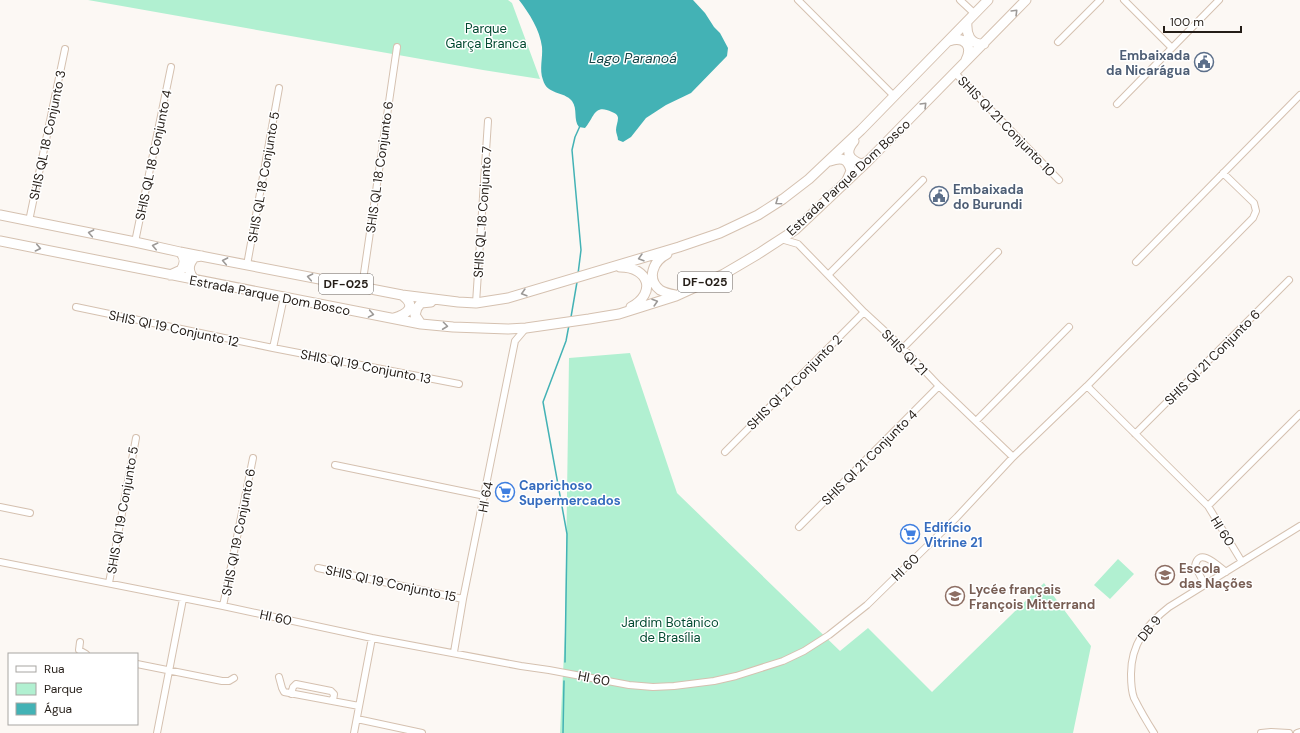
<svg xmlns="http://www.w3.org/2000/svg" width="1300" height="733" font-family="'DM Sans',sans-serif">
<rect width="100%" height="100%" fill="#fcf8f4"/>
<path fill="#b1f0d1" d="M88 0H508L512 3 540 79 483 70Z
M630 353 677 493 840 651 868 628 932 692 1044 583 1091 646 1073 733H560L565 633 569 358Z
M1118 559 1134 574 1110 599 1094 585Z"/>
<path fill="#43b2b5" d="M519 0H693L705 13 714 27 720 33 728 48 727 56 691 93 666 105 646 118 631 137 623 142 618 140C618 137 616 133 616 130 616 126 618 122 618 118 618 115 615 113 612 112 594 103 594 118 585 128L579 127C573 120 578 109 572 101 564 91 547 95 543 80 539 69 543 58 542 47 540 30 529 13 519 0Z"/>
<g fill="none" stroke-linecap="round" stroke-linejoin="round">
<path stroke="#43b2b5" stroke-width="1.5" d="M578 274 581 250 572 150 575 137 580 126
M571 317 577 282
M565 662 567 534 543 402 566 341 569 325
M563 733 564 681"/>
<defs>
<path id="street" d="M798 0 894 96
M960 0 975 14
M1124 0 1172 48
M1058 42 1100 0
M955 73 1059 180
M1117 104 1219 0
M29 221 65 49
M781 239 798 244 864 312 903 348 939 386 1013 457
M135 242 171 67
M1136 262 1300 95
M247 265 279 88
M828 275 923 180
M362 287 397 47
M476 303 488 121
M76 307 273 348 459 384
M273 348 284 297
M903 348 998 252
M1087 386 1208 506 1242 562
M976 421 1069 327
M1135 434 1289 280
M725 452 864 312
M335 465 485 496
M1208 506 1300 414
M0 507 30 513
M799 527 939 386
M0 562 223 606 372 638 521 666 549 670 629 685 653 687 674 686 714 681 736 676 783 661 804 651 829 635 867 605 957 517 1013 457 1087 386 1253 218 1256 211 1254 203 1223 173
M318 568 463 599
M109 583 136 438
M1205 585 1195 566C1199 546 1218 566 1226 572
M223 606 253 458
M80 642 79 650 86 654
M454 652 463 599 515 341 526 328
M137 664 222 681H229L234 678
M279 677 282 688 284 692 359 706
M291 694 293 687 296 684 331 691 334 694 333 701
M357 719 422 733
M157 733 183 599
M354 733 372 638
M1154 733C1147 722 1140 710 1134 698 1131 690 1131 682 1131 674 1131 644 1147 624 1169 607L1300 526
M1261 733 1271 732 1289 733
M1297 733 1300 732"/>
<path id="primary" d="M967 22C966 34 970 45 984 44
M949 41C965 36 973 46 966 60
M854 141C845 152 848 159 861 164L867 162
M830 161C841 157 848 158 851 171L847 180
M0 215 135 242 180 252 402 295 458 302 476 303 508 298 679 247 720 233 758 215 783 199 809 179 828 161 861 130 988 0
M0 241 421 324 453 327 508 329 526 328 589 319 619 314 676 296 724 274 758 254 795 230 867 162 1026 0
M667 254C653 261 646 279 660 290 665 293 670 294 675 295
M620 267C649 267 657 293 631 307
M170 275 181 270C185 264 186 258 180 252
M195 280C188 273 187 264 195 257L202 256
M394 318C408 314 417 306 402 295
M421 324 415 315 417 308 421 303 431 302"/>
</defs>
<use href="#street" stroke="#d5c1b0" stroke-width="8"/>
<use href="#primary" stroke="#d5c1b0" stroke-width="11"/>
<use href="#street" stroke="#fff" stroke-width="6"/>
<use href="#primary" stroke="#fff" stroke-width="9"/>
</g>
<defs><path id="oneway-chevron" d="M-2-3.5L2.5 0L-2 3.5" fill="none" stroke-width="1.6" stroke-linecap="round" stroke-linejoin="round"/></defs>
<g stroke="#9c9997">
<use href="#oneway-chevron" transform="translate(1015 12) rotate(-45)"/>
<use href="#oneway-chevron" transform="translate(924 105) rotate(-45)"/>
<use href="#oneway-chevron" transform="translate(778 202) rotate(145)"/>
<use href="#oneway-chevron" transform="translate(91 233) rotate(-169)"/>
<use href="#oneway-chevron" transform="translate(155 246) rotate(-167)"/>
<use href="#oneway-chevron" transform="translate(38 248) rotate(12)"/>
<use href="#oneway-chevron" transform="translate(641 258) rotate(164)"/>
<use href="#oneway-chevron" transform="translate(225 261) rotate(-169)"/>
<use href="#oneway-chevron" transform="translate(310 277) rotate(-169)"/>
<use href="#oneway-chevron" transform="translate(524 293) rotate(164)"/>
<use href="#oneway-chevron" transform="translate(655 302) rotate(-17)"/>
<use href="#oneway-chevron" transform="translate(371 314) rotate(10)"/>
<use href="#oneway-chevron" transform="translate(445 326) rotate(7)"/>
</g>
<defs>
<symbol id="civic-ring" viewBox="-11 -11 22 22"><circle r="9.5" fill="#fff" stroke="#5c6f8a" stroke-width="1.5"/><path d="M-.6-6.5H3V-4.5H.6V-3L4-1V1h2V6H-6V1h2V-1L-.6-3ZM-1.2 2.5V6h2.4V2.5Z" fill="#5c6f8a"/></symbol>
<symbol id="supermarket-ring" viewBox="-11 -11 22 22"><circle r="9.5" fill="#fff" stroke="#3f7fe0" stroke-width="1.5"/><path d="M-6-5.5h2.5l.6 2H6L4.5 2H-2.5L-4.4-4H-6ZM-1.5 3.2a1.3 1.3 0 1 0 .1 0ZM3 3.2a1.3 1.3 0 1 0 .1 0Z" fill="#3f7fe0"/></symbol>
<symbol id="school-ring" viewBox="-11 -11 22 22"><circle r="9.5" fill="#fff" stroke="#8d6e63" stroke-width="1.5"/><path d="M0-5L7-2L0 1L-7-2ZM-4 1L0 2.5L4 1V4Q0 6-4 4Z" fill="#8d6e63"/></symbol>
</defs>
<g fill-rule="evenodd">
<use href="#civic-ring" x="1193" y="51" width="22" height="22"/>
<use href="#civic-ring" x="928" y="185" width="22" height="22"/>
<use href="#supermarket-ring" x="494" y="481" width="22" height="22"/>
<use href="#supermarket-ring" x="899" y="523" width="22" height="22"/>
<use href="#school-ring" x="1154" y="564" width="22" height="22"/>
<use href="#school-ring" x="944" y="585" width="22" height="22"/>
</g>
<g text-anchor="middle" stroke-width="3" stroke-linejoin="round" paint-order="stroke">
<g fill="#fff" stroke="#66615d" stroke-width="1">
<rect x="678" y="272" width="54" height="20" rx="3"/>
<rect x="319" y="274" width="54" height="20" rx="3"/>
</g>
<g font-size="12" font-weight="bold" fill="#241d17">
<text x="705" y="286">DF-025</text>
<text x="346" y="288">DF-025</text>
</g>
<g font-size="13" fill="#024a31" stroke="#fff">
<text x="486" y="33">Parque<tspan x="486" dy="15">Garça Branca</tspan></text>
<text x="670" y="627">Jardim Botânico<tspan x="670" dy="15">de Brasília</tspan></text>
</g>
<g font-size="13" font-weight="bold" fill="#4e5e75" stroke="#fff" text-anchor="end">
<text x="1190" y="60">Embaixada<tspan x="1190" dy="15">da Nicarágua</tspan></text>
<text x="953" y="194" text-anchor="start">Embaixada<tspan x="953" dy="15">do Burundi</tspan></text>
</g>
<g font-size="13" fill="#241d17" stroke="#fff">
<text transform="translate(1007 126) rotate(46)" y="5">SHIS QI 21 Conjunto 10</text>
<text transform="translate(47 135) rotate(-78)" y="5">SHIS QL 18 Conjunto 3</text>
<text transform="translate(153 155) rotate(-78)" y="5">SHIS QL 18 Conjunto 4</text>
<text transform="translate(379 167) rotate(-82)" y="5">SHIS QL 18 Conjunto 6</text>
<text transform="translate(263 177) rotate(-80)" y="5">SHIS QL 18 Conjunto 5</text>
<text transform="translate(848 177) rotate(-43)" y="5">Estrada Parque Dom Bosco</text>
<text transform="translate(482 212) rotate(-86)" y="5">SHIS QL 18 Conjunto 7</text>
<text transform="translate(270 295) rotate(11)" y="5">Estrada Parque Dom Bosco</text>
<text transform="translate(174 328) rotate(12)" y="5">SHIS QI 19 Conjunto 12</text>
<text transform="translate(905 352) rotate(45)" y="5">SHIS QI 21</text>
<text transform="translate(1212 357) rotate(-45)" y="5">SHIS QI 21 Conjunto 6</text>
<text transform="translate(366 366) rotate(11)" y="5">SHIS QI 19 Conjunto 13</text>
<text transform="translate(794 382) rotate(-45)" y="5">SHIS QI 21 Conjunto 2</text>
<text transform="translate(869 457) rotate(-45)" y="5">SHIS QI 21 Conjunto 4</text>
<text transform="translate(485 497) rotate(-79)" y="5">HI 64</text>
<text transform="translate(122 510) rotate(-80)" y="5">SHIS QI 19 Conjunto 5</text>
<text transform="translate(1223 531) rotate(58)" y="5">HI 60</text>
<text transform="translate(238 532) rotate(-79)" y="5">SHIS QI 19 Conjunto 6</text>
<text transform="translate(905 567) rotate(-44)" y="5">HI 60</text>
<text transform="translate(391 583) rotate(12)" y="5">SHIS QI 19 Conjunto 15</text>
<text transform="translate(276 617) rotate(12)" y="5">HI 60</text>
<text transform="translate(1149 628) rotate(-51)" y="5">DB 9</text>
<text transform="translate(594 678) rotate(11)" y="5">HI 60</text>
</g>
<g font-size="13" font-weight="bold" fill="#366cbe" stroke="#fff" text-anchor="start">
<text x="519" y="490">Caprichoso<tspan x="519" dy="15">Supermercados</tspan></text>
<text x="924" y="532">Edifício<tspan x="924" dy="15">Vitrine 21</tspan></text>
</g>
<g font-size="13" font-weight="bold" fill="#785e54" stroke="#fff" text-anchor="start">
<text x="1179" y="573">Escola<tspan x="1179" dy="15">das Nações</tspan></text>
<text x="969" y="594">Lycée français<tspan x="969" dy="15">François Mitterrand</tspan></text>
</g>
<g font-size="14" font-style="italic" fill="#154648" stroke="#fff">
<text x="633" y="63">Lago Paranoá</text>
</g>
</g>
<rect x="8" y="653" width="130" height="72" fill="#ffffff" stroke="#a7a5a2"/>
<rect x="16" y="666" width="20" height="6" fill="#ffffff" stroke="#a7a5a2"/>
<text x="44" y="673" font-size="12" fill="#241d17">Rua</text>
<rect x="16" y="683" width="20" height="12" fill="#b1f0d1" stroke="#a7a5a2"/>
<text x="44" y="693" font-size="12" fill="#241d17">Parque</text>
<rect x="16" y="703" width="20" height="12" fill="#43b2b5" stroke="#a7a5a2"/>
<text x="44" y="713" font-size="12" fill="#241d17">Água</text>
<path d="M1164 26v6h77v-6" fill="none" stroke="#241d17" stroke-width="2"/>
<text x="1170" y="26" font-size="12" fill="#241d17" stroke="#ffffff" stroke-width="3" paint-order="stroke">100 m</text>
</svg>
